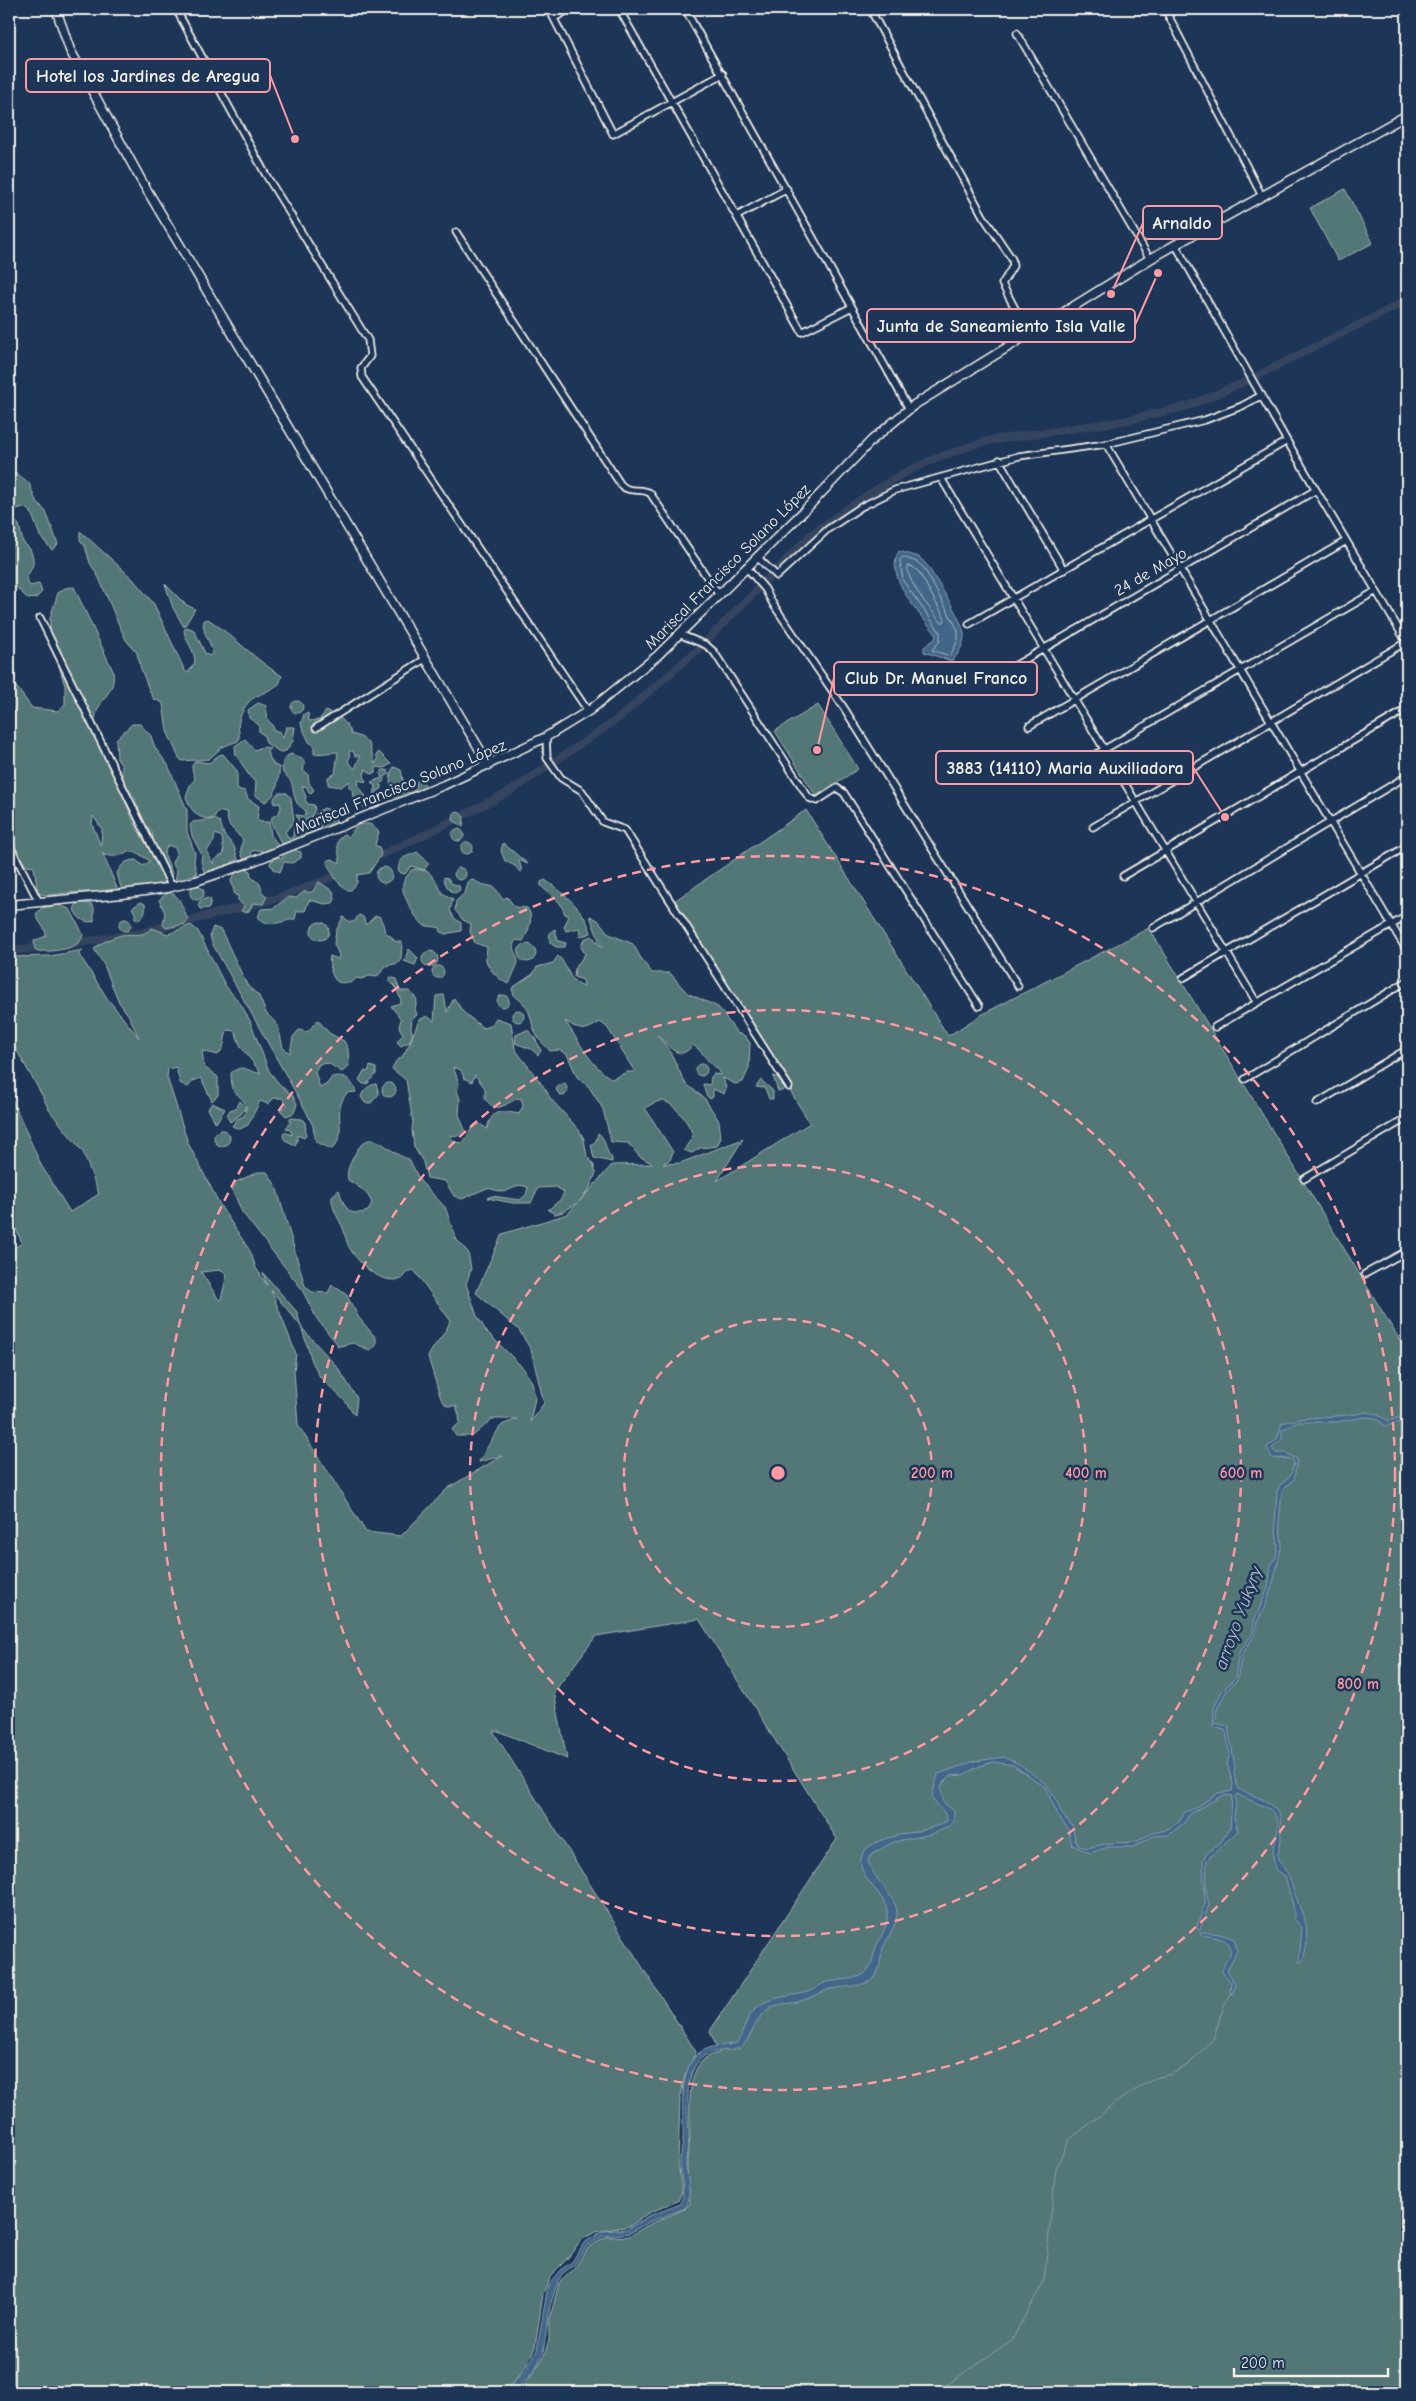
<svg xmlns="http://www.w3.org/2000/svg" width="1416" height="2401" font-family="'Comic Neue',sans-serif">
<rect width="100%" height="100%" fill="#1d3557"/>
<filter id="ink" filterUnits="userSpaceOnUse"><feTurbulence type="fractalNoise" baseFrequency=".02" numOctaves="2"/><feDisplacementMap in="SourceGraphic" scale="10" xChannelSelector="R" yChannelSelector="G"/><feConvolveMatrix kernelMatrix="1 2 1 2 8 2 1 2 1" color-interpolation-filters="sRGB"/></filter>
<g filter="url(#ink)">
<path fill="#344460" d="M1407 296V305L1247 385 1189 410 1124 425 987 445 941 460 907 476 867 500 814 537 701 652 620 722 512 795 423 840 337 879 282 901 241 912 141 937 64 949 9 955V947L62 941 139 929 280 893 335 872 419 833 508 788 614 717 695 647 809 531 863 493 902 469 938 453 986 437 1123 417 1187 402 1244 378Z"/>
<path fill="#537676" stroke="#a4b4af" fill-rule="evenodd" d="M1345 189 1373 243 1338 261 1310 208Z
M9 467 29 483 35 499 46 512 58 544 52 550 40 536 31 512 24 507 9 511Z
M9 513 19 525 23 542 30 549 33 557V565L26 579 30 586 39 584 42 592 36 598 28 599 9 580Z
M80 531 132 578 154 604 185 671 188 673 195 662C195 649 185 642 184 630L187 627 194 630 205 653 209 656 212 654C212 641 201 634 204 620L208 619C234 636 255 660 282 676L279 684C260 698 247 693 239 721 237 728 241 734 238 741L222 747 209 759 182 761 179 758 167 731 163 703 154 699 150 692 141 669 137 653 126 640 119 625 99 578 90 563 85 546 80 540Z
M165 584 185 604 195 609 184 627 173 608Z
M74 587 113 671C117 695 95 699 95 723 95 734 105 749 109 759 122 790 133 832 156 856L152 832 143 822 135 799 122 779V766L117 759 116 739 132 724H140L151 736 155 748 168 765 187 810V832L195 853 194 862 197 874 189 876 179 883 175 881 177 871 172 863 177 852 175 848 168 845 164 853 172 873 170 877 158 865 166 882 150 888 146 895 122 891 117 873C122 864 126 860 136 860L143 866 150 861 136 852 128 851C119 857 114 857 104 855L102 852 117 888 112 894C96 891 81 892 65 893 54 894 48 897 38 893L34 867 26 866C17 852 7 832 9 815 10 806 16 798 9 790V677L32 708 58 711 65 704V686L50 636V618L58 593 65 588ZM93 816 102 829 101 846 92 824Z
M291 707a6 6 0 1 1 12 0a6 6 0 1 1-12 0Z
M258 703 266 706 268 721 272 724 274 730 280 732 283 738 286 727H295L293 741 286 751 280 752 266 743 264 735 259 732V725L249 718 248 710Z
M818 705 858 769 816 796 775 731Z
M326 711C337 714 350 724 351 734L361 737 369 744 375 764 378 759 376 755 379 752 391 764 384 768 376 767V772L371 774 366 769 364 775 366 782 358 780 359 786 369 802 365 808 353 797 352 789 349 787V781L341 787 328 785V777L335 774 338 752 314 754V745L309 742 301 724 304 714 308 713 309 721 319 720ZM349 751H353L355 756H360L355 769 348 761 350 757Z
M245 739 255 750 262 747 270 748 267 752 273 764 280 768C277 781 279 794 265 802L255 795 256 782C248 778 243 763 236 756L235 746Z
M223 754 237 771V789L245 791 248 799 259 806 257 819 260 822H269L271 835 278 845 277 849 265 853 260 850 252 851 251 859 248 862C239 857 240 848 243 840L229 825 226 813 218 811 213 819C197 820 191 810 186 797L190 785 195 779C193 772 189 765 196 761L209 763 219 755Z
M291 754 303 759 305 764 303 770 308 774 309 783 314 790 310 794 306 786 302 787 306 797 305 800 308 804 314 805 315 809 311 818 305 820 307 825 303 827 304 830 321 827 315 816 317 812 324 808 332 811 337 822 328 830 285 844 281 843 271 823 272 817 279 813 281 807 280 803 274 804V798L278 793H287L291 798 294 821 285 832 289 839 293 837 294 827 299 822 296 815 303 816 306 813C305 807 298 807 296 801 291 789 296 783 283 773 282 765 282 757 291 754Z
M394 767 401 770 405 789 409 793 416 789 417 781 420 780 429 788 397 800C392 790 386 777 394 767Z
M383 770H387L389 774 385 777 384 781 381 783 382 789 377 791 383 807 374 810 376 804 372 800 376 787 371 782 382 778 380 773Z
M806 810 948 1036 981 1015 1149 928 1407 1352V2392H517L531 2376 544 2356 549 2340V2322L559 2283 574 2269 588 2248 600 2240 607 2237 630 2236 650 2224 685 2209 690 2203C690 2189 686 2174 687 2160 687 2152 690 2145 690 2137 691 2112 682 2058 719 2053L710 2031 837 1839 699 1619 596 1636 554 1692 567 1759 498 1731H493L696 2052 685 2075 680 2099 678 2162 682 2191 678 2201 648 2213 630 2226 596 2232 582 2239 567 2259 550 2276 543 2294 535 2347 526 2366 505 2392H9V1251L22 1243 9 1212V1092L41 1165 70 1212 99 1194 83 1152 49 1110 42 1095 9 1037V957L50 956 83 950 79 954 107 998 139 1038 129 1016 119 1002 103 963 94 949C99 943 116 936 122 935 136 933 141 938 152 928L168 934 191 925 198 931 225 985 242 1006 250 1021 269 1071 280 1085 293 1096 297 1104 294 1113 286 1116 280 1110 287 1105 282 1098H274L268 1104 260 1101 248 1125 240 1129 232 1126 237 1119 244 1116C250 1102 241 1099 232 1089L231 1073C245 1062 247 1073 261 1073L241 1047 235 1031 227 1030 223 1048 218 1055 202 1051 204 1067 218 1077V1095L212 1101 201 1078 193 1081 188 1087 180 1083 176 1067 168 1069 167 1077 188 1143 221 1207 250 1251 256 1268 267 1285 263 1273 297 1312 301 1327 338 1368 357 1398 355 1415 345 1401 320 1377 312 1361 301 1326 271 1290 296 1354 294 1371 298 1425 366 1532 401 1536 448 1488 502 1456 479 1462C481 1457 500 1426 502 1425 507 1422 512 1422 517 1419H492L473 1436H456L452 1429 460 1423 459 1415 456 1406H447L441 1399 428 1357C434 1343 447 1334 450 1320L414 1270 406 1272 402 1279C380 1285 359 1264 349 1247 346 1241 345 1234 343 1228 338 1217 331 1208 332 1196L339 1190C344 1206 348 1218 368 1211L372 1203C367 1191 359 1187 348 1180 346 1170 350 1164 355 1154 372 1121 388 1155 409 1159L420 1181 445 1207 456 1239 468 1252 471 1269 466 1284 477 1316 486 1331 523 1368 532 1382 535 1398 530 1422 544 1403 531 1350 519 1330 476 1293 502 1234 568 1214 577 1203 563 1212 555 1214 548 1210 561 1199 564 1192 556 1187 538 1188 531 1203H513L487 1198 492 1196 520 1200 526 1195 528 1187 520 1185 504 1192 487 1188 462 1199 454 1196 445 1181 427 1178 423 1162 414 1147 412 1130 413 1122 406 1080 392 1069 396 1061 402 1057 410 1043 419 1020 427 1016 434 1021 436 996 444 995 447 1012 454 998 463 1012 483 1028 491 1026 496 1018 511 1023 515 1049 546 1090 550 1098 579 1130 584 1139 587 1157 593 1163 596 1173 589 1189 579 1202 612 1165 653 1164 639 1156 628 1143 611 1142 603 1109 589 1087 577 1077 567 1054 559 1050 550 1051C547 1047 542 1043 539 1039 528 1023 535 1008 514 996L512 988 533 974 537 967 553 963 558 956C569 966 567 981 584 987L583 980 574 977 575 968 585 954 581 947 584 939 592 936 602 948 590 916 598 920 609 934 633 944 642 960 652 973H670L687 993 718 1007 737 1033 745 1036 750 1043 749 1068 743 1082 735 1084 723 1078 726 1088 724 1094 713 1089V1097L710 1099 706 1095 703 1084 710 1085 711 1077 714 1074 721 1075 718 1069C707 1063 704 1052 693 1045 678 1064 669 1044 657 1035L670 1051 685 1083 705 1099 719 1121 721 1138 717 1146 700 1148 692 1153 684 1150 693 1136C691 1125 672 1099 660 1101 655 1102 650 1105 645 1108L673 1152 670 1160 663 1164 680 1163 743 1139 717 1181 810 1123 790 1091 793 1089 780 1069 774 1067 770 1063 673 902ZM565 1021C582 1031 582 1033 600 1022L607 1027 635 1072H627L612 1079C591 1067 579 1041 565 1021ZM453 1067 461 1070 464 1078 472 1082 475 1075 485 1088V1099C500 1117 506 1100 521 1098L523 1106 519 1114C502 1111 492 1108 487 1129L480 1124 472 1128 463 1143 454 1142 450 1135 458 1136 465 1130 459 1115 460 1099 457 1091 459 1083ZM220 1270 227 1275 221 1299 219 1300 201 1272Z
M458 811 464 817 463 827 453 820 454 812Z
M215 819 220 822 224 835 234 846 238 860 232 862V866L216 872 214 868 213 872 205 875 201 861 202 855 192 836 190 825 193 822ZM215 834 222 837 224 854 214 860 213 864 207 851 214 841Z
M358 824H370L379 832 375 845 379 847 381 855 369 873 357 875V883L351 890H347L337 881 327 864 328 860 332 859 340 863C340 852 332 841 345 834L348 837Z
M452 835a6 6 0 1 1 12 0a6 6 0 1 1-12 0Z
M461 848a6 6 0 1 1 12 0a6 6 0 1 1-12 0Z
M503 843 528 864 519 860 522 871 520 872 515 866 505 861 501 851Z
M291 849 301 852V858L292 863 284 862 280 872 274 870 273 867 270 865 271 861 278 857 282 859 284 853Z
M417 852 429 863 424 870 411 866 405 874 401 873 398 870C401 855 405 858 417 852Z
M376 875a8 8 0 1 1 16 0a8 8 0 1 1-16 0Z
M454 874a6 6 0 1 1 12 0a6 6 0 1 1-12 0Z
M244 868 250 871 251 877 260 884 262 892 267 896 263 904 253 903 249 911 245 913 241 911 244 906 238 900V896L235 895 231 880 235 873Z
M415 869 428 871 436 881 442 893 453 899 450 910 454 918 461 923V931L445 934 441 932 440 928C435 926 429 927 424 925 416 920 400 893 403 883 404 878 409 875 411 870Z
M444 877 448 878 451 883 459 886 460 890 455 893C449 891 444 884 444 877Z
M474 880C481 886 486 884 493 887 499 890 498 895 503 899L507 897 515 907 527 908C535 917 528 932 523 941L517 940C508 947 518 954 518 963L509 984C501 982 488 969 486 960 485 957 487 951 487 947L475 943 470 932 471 924 463 920 455 910 456 901 465 893 469 881Z
M545 880C564 893 585 910 591 933L579 937 581 931 579 928 566 931 564 927 569 916 565 914 560 903 541 886V882Z
M319 882 333 891 335 899 333 903 325 904 309 900 305 911H297L295 919C281 921 270 929 258 917L261 909 274 908 288 897 296 898 304 892H312Z
M190 893a7 7 0 1 1 14 0a7 7 0 1 1-14 0Z
M167 893C181 892 182 910 188 919L186 924 166 928 163 925 165 913 159 900Z
M208 898 211 900 209 908 200 909 198 905 200 901Z
M78 902 91 904 94 908V921C85 924 77 918 74 909Z
M141 902 145 904C146 911 145 917 138 920L135 918V913L132 908Z
M58 905 70 909 83 934C82 950 51 952 38 951L35 949 34 941 46 936C46 927 38 923 36 914L42 908Z
M359 915 363 917 366 925 375 916H379L383 924 385 932 392 937 394 941 402 942 401 959 398 963 386 966 377 977 369 976 361 979 357 978 350 983C345 981 343 984 338 982 332 980 328 962 330 956L338 959 339 955 334 944 336 931 343 917 350 922H354Z
M119 925a6 6 0 1 1 12 0a6 6 0 1 1-12 0Z
M311 931a9 9 0 1 1 18 0a9 9 0 1 1-18 0Z
M213 927 221 930 247 985 259 996 266 1013 278 1025 283 1048 290 1053 293 1037 299 1030 307 1032 318 1020 329 1033 344 1041 348 1049 349 1066 342 1072 328 1063 319 1064 315 1072 320 1088 327 1084 332 1077C345 1074 351 1079 356 1092L347 1093C330 1113 350 1132 332 1149L316 1142 313 1126 306 1111 212 943 210 935Z
M555 929 558 941 566 943 565 947H556L550 943 549 933Z
M518 953a9 9 0 1 1 18 0a9 9 0 1 1-18 0Z
M409 949 418 958 415 965 404 961Z
M422 959a8 8 0 1 1 16 0a8 8 0 1 1-16 0Z
M432 972a6 6 0 1 1 12 0a6 6 0 1 1-12 0Z
M390 977 396 979 400 991H410L417 1000 415 1009 417 1015 412 1018 411 1028 413 1034 409 1042 401 1046 397 1042 403 1034 399 1027 401 1019 391 1006 400 1003 401 1000 395 986 389 981Z
M497 1001a6 6 0 1 1 12 0a6 6 0 1 1-12 0Z
M512 1016a6 6 0 1 1 12 0a6 6 0 1 1-12 0Z
M527 1030C531 1031 540 1046 541 1051L538 1055 531 1049 515 1043 516 1035Z
M695 1070a6 6 0 1 1 12 0a6 6 0 1 1-12 0Z
M370 1066 376 1068V1074L367 1084H363L359 1080 364 1071 368 1072Z
M773 1076 780 1078 784 1088 782 1091H778Z
M761 1080 773 1091V1099H769L765 1088 756 1087Z
M565 1083 568 1091 564 1096 560 1095 556 1090 558 1086Z
M382 1090a7 7 0 1 1 14 0a7 7 0 1 1-14 0Z
M376 1084 379 1094 371 1103H365L361 1097C363 1090 369 1085 376 1084Z
M240 1101 246 1107 241 1114 230 1122 227 1115 230 1110 236 1108Z
M212 1103 225 1109 216 1123 208 1109Z
M290 1118 302 1119 305 1121 306 1136 304 1138 297 1135V1141L295 1145 285 1140 283 1136 284 1132 292 1135 291 1131 286 1128 290 1123Z
M214 1138a8 8 0 1 1 16 0a8 8 0 1 1-16 0Z
M598 1133C607 1139 604 1151 612 1158V1162L594 1158 591 1145 596 1141Z
M258 1172H267L276 1186 305 1286 312 1292 328 1293 332 1285 346 1294 359 1318 376 1338V1346L369 1350 353 1343 336 1347 338 1345 317 1319 301 1288 242 1212 232 1189 236 1182Z"/>
<path fill="#426689" stroke="#899eaf" d="M899 551 919 557 927 565C936 580 963 620 964 634 965 642 958 657 951 661L924 652V647L935 639 936 634C921 616 883 575 899 551Z
M1367 1412 1378 1415 1389 1421 1407 1415V1420L1386 1426 1375 1418 1365 1417 1337 1422H1298L1282 1430V1439L1272 1448 1276 1453H1286L1297 1459 1294 1479 1282 1491 1279 1522 1282 1544 1274 1579 1266 1605 1257 1622 1255 1634 1242 1655 1237 1680 1227 1690 1217 1709 1215 1723 1228 1726 1235 1767 1234 1774 1238 1789 1266 1801 1280 1814 1281 1840 1277 1859 1286 1869 1306 1924 1307 1943 1303 1961 1299 1962 1302 1927 1294 1919V1909L1285 1876 1275 1869C1274 1864 1273 1858 1273 1853 1275 1838 1285 1819 1269 1809 1259 1803 1247 1800 1237 1794L1235 1796 1236 1803 1234 1817 1238 1831 1207 1860 1206 1889 1209 1905 1200 1929 1203 1932 1220 1934 1234 1939 1237 1950 1227 1971 1235 1984 1233 1994 1230 1993 1231 1982 1222 1972C1223 1964 1227 1961 1230 1954 1235 1937 1211 1937 1202 1935L1197 1927 1205 1903 1203 1860 1206 1854 1221 1842 1230 1828 1232 1796 1223 1795 1190 1814 1183 1824 1168 1835 1154 1836 1133 1847H1108L1090 1853 1072 1845 1068 1829 1059 1817 1045 1787 1013 1765 993 1762 980 1766 963 1775 950 1776 943 1783 941 1789 944 1803 954 1811V1822C937 1836 919 1836 898 1841 888 1843 879 1851 870 1856L868 1860C871 1877 897 1898 897 1912 897 1926 888 1936 883 1948 880 1957 881 1969 875 1977 865 1988 844 1986 831 1989 818 1993 806 2001 792 2003 785 2004 776 2004 770 2008 756 2016 753 2036 741 2048 729 2052 715 2049 704 2056 681 2072 689 2117 689 2140 688 2148 686 2155 686 2163 686 2176 694 2196 685 2208L649 2222 630 2233 603 2236 587 2246 575 2264 562 2274 558 2281 550 2306 543 2353 534 2371 514 2392H508L512 2384 527 2368 537 2350 548 2285 560 2270 572 2262 584 2243 603 2231 628 2229 648 2216 681 2204C686 2183 680 2179 680 2162 681 2154 682 2146 683 2139 684 2115 677 2069 699 2053 710 2045 724 2046 737 2043 744 2032 746 2016 757 2007 770 1996 791 1997 807 1992 814 1990 820 1984 827 1982 840 1979 861 1981 869 1969 873 1963 873 1954 876 1947 881 1935 889 1926 887 1912 886 1891 850 1875 864 1852 876 1833 927 1834 947 1821 948 1814 936 1805 932 1797L938 1774 975 1761 1004 1757 1021 1765 1047 1785 1056 1799 1062 1814 1073 1827 1075 1841 1079 1846 1087 1848 1110 1843 1136 1842 1153 1833 1166 1830 1179 1822 1185 1812 1196 1808 1218 1793 1232 1791 1233 1784 1227 1764 1230 1753C1226 1745 1229 1737 1225 1730L1213 1727 1214 1708 1222 1691 1235 1678 1239 1653 1253 1633 1254 1621 1268 1588 1271 1565 1276 1557 1278 1546 1275 1524 1277 1491 1280 1485 1290 1477 1294 1464 1293 1459 1272 1458 1267 1447 1277 1439 1282 1423C1309 1415 1339 1418 1367 1412Z"/>
<g fill="none" stroke-linecap="round" stroke-linejoin="round">
<path stroke="#adb9c2" stroke-width="1" d="M903 557 917 562 924 568 958 630V640L950 656 932 650 940 641V632L903 581 900 561Z
M908 566 913 567 919 572 945 619 944 622H941C931 610 905 580 908 566Z"/>
<path stroke="#899eaf" stroke-width="1" d="M923 2392 943 2387 1012 2340 1044 2281 1056 2168 1069 2140 1119 2100 1155 2078 1172 2074 1189 2064 1213 2039 1224 2006 1232 1992"/>
<defs>
<path id="minor" d="M176 9 266 175 368 340 370 356 361 368 362 377 588 711
M549 9 613 134 723 74
M619 9 802 332 852 307
M685 9 909 409
M870 9 983 216 1012 259 1013 266 1002 284 1028 333
M1165 9 1262 196
M554 18 570 9
M1017 33 1150 259
M737 216 787 189
M456 232 621 485C630 494 641 487 650 493L719 595
M1175 244 1287 441 1407 643
M1106 444 1407 951
M999 460 1064 570
M941 478 1257 1003
M757 557 777 576 828 529 861 507 895 490 1019 456 1106 444 1205 420 1242 406 1262 395
M746 567 765 589 773 604 844 708 1018 986
M40 618 172 887
M969 624 1287 441
M679 634 706 645 714 652 809 798 817 801 837 788 844 793 979 1006
M997 676 1316 490
M1029 726 1346 541
M316 728 425 659
M546 737 547 758 561 778 582 791 603 822 625 830 789 1087
M1057 777 1376 591
M1093 827 1406 642
M9 844 39 902
M1123 876 1407 709
M1153 928 1407 776
M1183 978 1407 846
M1215 1027 1407 916
M1245 1079 1407 981
M1317 1103 1407 1049
M1304 1179 1407 1118
M1365 1274 1407 1251"/>
<path id="tertiary" d="M56 9 70 50 141 180 489 765
M9 905 122 894 167 888 196 881 246 864 444 785 546 737 590 710 657 656 803 512 872 440 914 405 1150 259 1407 115"/>
</defs>
<use href="#minor" stroke="#f4f1e8" stroke-width="9"/>
<use href="#tertiary" stroke="#f4f1e8" stroke-width="11"/>
<use href="#minor" stroke="#1d3557" stroke-width="5.5"/>
<use href="#tertiary" stroke="#1d3557" stroke-width="8"/>
</g>
</g>
<g fill="none" stroke="#ff9aa2" stroke-width="2.5" stroke-dasharray="9 6">
<circle cx="778" cy="1473" r="154"/>
<circle cx="778" cy="1473" r="308"/>
<circle cx="778" cy="1473" r="463"/>
<circle cx="778" cy="1473" r="617"/>
</g>
<g text-anchor="middle" stroke-width="5" stroke-linejoin="round" paint-order="stroke">
<g font-size="16" fill="#f4f1e8" stroke="#1d3557">
<text transform="translate(727 566) rotate(-45)" y="6">Mariscal Francisco Solano López</text>
<text transform="translate(1150 571) rotate(-30)" y="6">24 de Mayo</text>
<text transform="translate(400 786) rotate(-22)" y="6">Mariscal Francisco Solano López</text>
</g>
<g font-size="18" font-style="italic" fill="#b6c0c7" stroke="#1d3557">
<text transform="translate(1238 1618) rotate(-70)" y="6">arroyo Yukyry</text>
</g>
</g>
<circle cx="778" cy="1473" r="8" fill="#ff9aa2" stroke="#1d3557" stroke-width="2.5"/>
<g font-size="15" text-anchor="middle" font-weight="bold" fill="#ff9aa2" stroke="#1d3557" stroke-width="5" stroke-linejoin="round" paint-order="stroke">
<text x="932" y="1478">200 m</text>
<text x="1086" y="1478">400 m</text>
<text x="1241" y="1478">600 m</text>
<text x="1358" y="1689">800 m</text>
</g>
<path fill="none" stroke="#ff9aa2" stroke-width="2" d="M295 139L270 75M1111 294L1143 223M1158 273L1135 325M817 750L834 678M1225 817L1193 767"/>
<g fill="#ff9aa2" stroke="#1d3557" stroke-width="2">
<circle cx="295" cy="139" r="5"/>
<circle cx="1111" cy="294" r="5"/>
<circle cx="1158" cy="273" r="5"/>
<circle cx="817" cy="750" r="5"/>
<circle cx="1225" cy="817" r="5"/>
</g>
<g fill="#1d3557" stroke="#ff9aa2" stroke-width="2">
<rect x="26" y="59" width="244" height="33" rx="5"/>
<rect x="1143" y="206" width="79" height="33" rx="5"/>
<rect x="867" y="309" width="268" height="33" rx="5"/>
<rect x="834" y="662" width="203" height="33" rx="5"/>
<rect x="936" y="751" width="257" height="33" rx="5"/>
</g>
<g font-size="18" text-anchor="middle" font-weight="bold" fill="#f4f1e8">
<text x="148" y="82">Hotel los Jardines de Aregua</text>
<text x="1182" y="229">Arnaldo</text>
<text x="1001" y="332">Junta de Saneamiento Isla Valle</text>
<text x="936" y="684">Club Dr. Manuel Franco</text>
<text x="1065" y="774">3883 (14110) Maria Auxiliadora</text>
</g>
<rect width="1416" height="2401" fill="none" stroke="#1d3557" stroke-width="30"/>
<rect x="15" y="15" width="1386" height="2371" fill="none" stroke="#f4f1e8" stroke-width="2" filter="url(#ink)"/>
<path d="M1234 2368v8h154v-8" fill="none" stroke="#f4f1e8" stroke-width="2.5"/>
<text x="1241" y="2368" font-size="15" fill="#f4f1e8" stroke="#1d3557" stroke-width="4" paint-order="stroke">200 m</text>
</svg>
